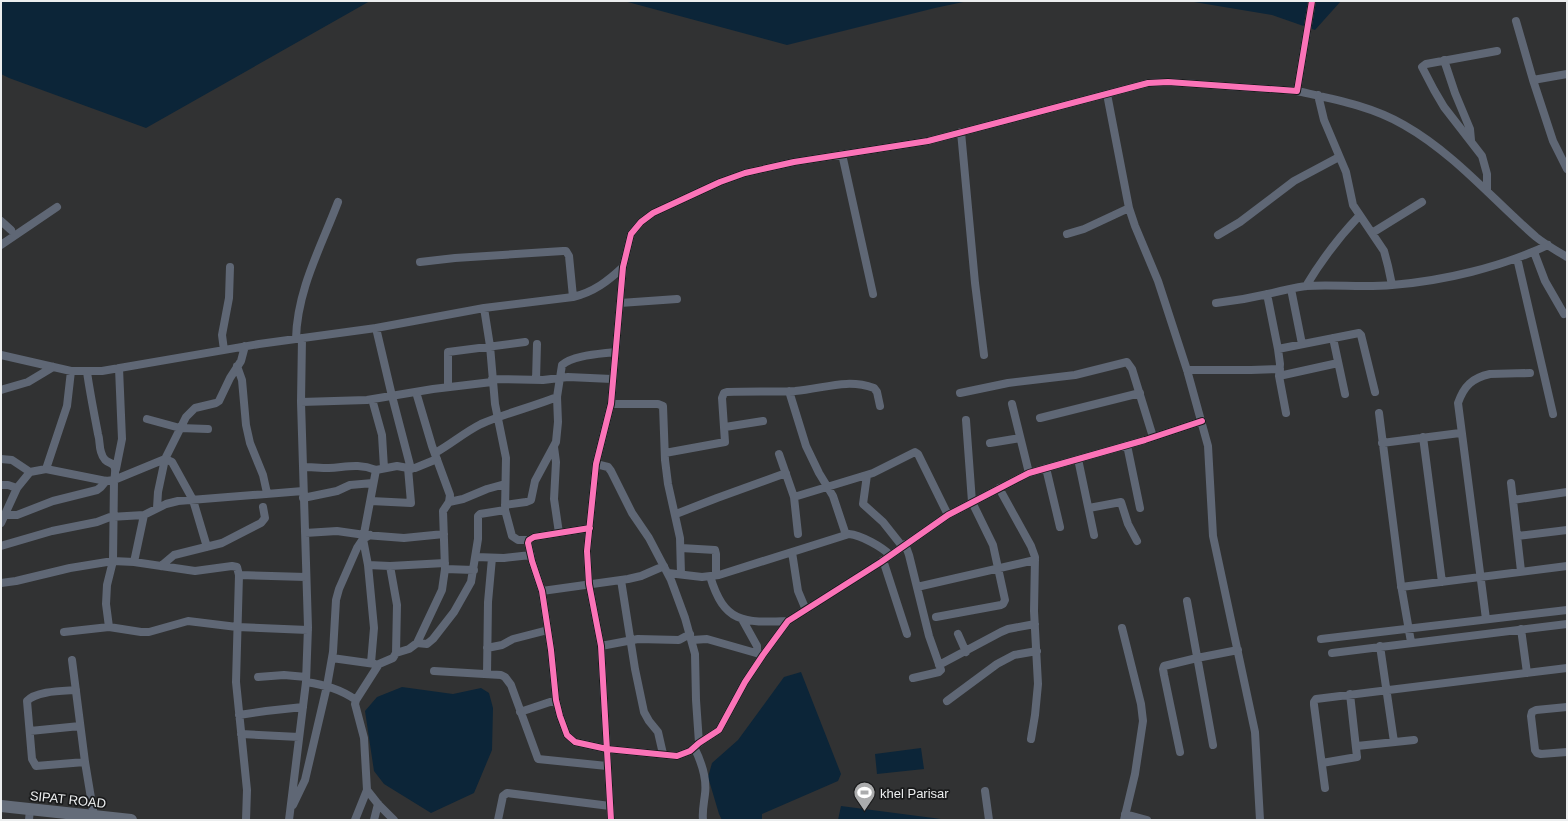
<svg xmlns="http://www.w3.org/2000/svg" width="1568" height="821" font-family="Arial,sans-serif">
<rect width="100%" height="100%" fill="#313233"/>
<path fill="#0c2538" d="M1 1H370L146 128 9 78 1 74Z
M624 1H968L935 8 787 45Z
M1188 1H1341L1315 30 1272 15Z
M801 672 841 774 838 781 762 814V820H722L719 814 708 777 712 763 738 740 784 677Z
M402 687 453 694 481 688 489 693 493 708 492 750 474 793 431 813 384 784 374 771 365 711 377 697Z
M921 748 924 769 877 774 875 754Z
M841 806 941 819 838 820Z"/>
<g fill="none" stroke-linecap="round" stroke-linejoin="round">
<path stroke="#5f6775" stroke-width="8" d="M1516 21 1533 80 1553 141 1567 169
M1444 60 1455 93 1470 129 1471 140
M1533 80 1567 74
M1297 91C1333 99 1372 106 1404 125 1455 154 1493 200 1536 237 1546 245 1557 251 1567 257
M1107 94 1129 208 1135 226 1158 281 1187 370 1208 446 1213 536 1255 732 1260 820
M1318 95 1324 120 1346 172 1353 205 1384 251 1388 266 1392 285
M961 132 975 283 984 355
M842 154 873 294
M1487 191V174L1482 156 1444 107 1434 90 1422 67 1426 64 1497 51
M1 221 11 230
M1372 233 1422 202
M1067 234 1084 229 1129 208
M1218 235 1240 222 1294 181 1339 157
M1 245 57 207
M1534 252 1545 281 1564 314
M1517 258 1553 414
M420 262 455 258 563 251H566L569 256 573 297
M1306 286C1321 261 1339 237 1359 216
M1291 289 1302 344
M1267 294 1278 349 1280 364 1279 376 1286 413
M620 303 677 299
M1216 303C1234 301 1251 298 1268 294 1280 291 1293 288 1306 286 1335 284 1363 288 1392 285 1443 281 1502 267 1548 245
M484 308 490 346 495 404 506 458 505 510 512 536 518 540H529
M376 328 392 396 411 469
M1333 338 1345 394
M296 339C297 290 321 247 338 202
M1278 349 1359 333 1361 335 1375 392
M224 350 222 335 229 298 230 267
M1 355 71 371H102L259 344 376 328 484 308 573 297C594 292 608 281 623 267
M237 366 242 380 246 425 250 443 263 475 267 493
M1187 370H1251L1280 369
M87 372C90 393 94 413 98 434 100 440 99 446 101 452 106 470 119 455 114 480L113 561 107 585 106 604 109 627
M1279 376 1338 363
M492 379 543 380 568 377 612 379
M536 380 537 344
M448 387V352L525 342
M1 390 28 382 53 367
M789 391 806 446 819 473 833 496 846 535
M960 393 1008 383 1075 375 1127 362 1132 369 1153 437
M372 399 382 435 384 468
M301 402 367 400 433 389 492 382
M611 404H658L663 406 665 460 668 484 680 538 681 574
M1012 404 1029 473
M1379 413 1401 585 1411 642
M1040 418 1140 393
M147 419 180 428 208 429
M725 427 763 421
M1423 437 1442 582
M990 443 1020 438
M1382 443 1460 433
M1127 445 1140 508
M554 447 556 462 554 499 559 533
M435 453C451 444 465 432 481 424 506 413 532 407 557 397
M665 453 725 442 722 398 724 393 727 392C750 391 772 392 795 391 823 389 846 378 874 388L877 392 880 406
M779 454 794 497 798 534
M1 459 12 460 30 472
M1078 459 1094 535
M596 464 608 467 611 471 632 513 649 538 671 580 685 618 695 654 696 700 699 743
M303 467C311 467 320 468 329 468 347 467 358 463 376 470
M1046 468 1060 527
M46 469 67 406 71 371
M116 469 122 439 119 368
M867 475 863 504 883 522 902 546
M1511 483 1521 571
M1 485H8L17 488
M999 488 1031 546 1035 557 1034 611 1038 684 1035 715 1031 739
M794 497 873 473 915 452 918 454 948 515
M303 498 337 491 350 485 373 483
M1513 500 1567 492
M371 501 411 503 408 468
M449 502 463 499 487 489 505 484
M505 505 526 502 531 500 535 481 556 442 558 422 557 397 562 365C573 355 601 354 615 352
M157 508 158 492 165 459 186 417 195 408 216 403 219 401 230 378 241 361 245 346
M1089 508 1121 502 1128 524 1137 541
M676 514 717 498 786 473
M4 515H17L53 501 97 490 101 487 106 481
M1 523 17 488 30 472 46 469 106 481 114 480 165 459 172 462 193 500 207 547
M590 528 534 537 529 540 528 543 532 561 542 591 551 650 556 700 560 716 567 735 575 742 607 749 677 756 690 751 699 743 719 730 745 682 763 655 788 621 881 562 948 515 1029 473 1145 440 1202 421
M305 533 337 531 365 535 404 538 444 534
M1517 536 1567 530
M905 544 909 555 929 636 941 670 939 672 913 678
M1 546 52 531 97 522 110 517 144 515 166 504 178 501 303 491
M681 548 715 550 716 554V575
M792 552 798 591 806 610
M476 557 504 558 531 555
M883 560 907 634
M134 562 144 515
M368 565 363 539 376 470 397 466 408 468H415L437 459
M161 566 174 555 222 543 261 523 265 518 263 507
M390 566 397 605 396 653 393 658 379 664 356 700 355 704 364 738 367 790 378 804 394 820
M445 569 474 570
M668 573 702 577 719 575 849 534C861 535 882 547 890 555
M239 575 306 577
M710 576C724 623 743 623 788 621
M621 580 635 669 644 712 649 721 658 732 663 754
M1 583 16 581 70 568 113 561 134 562 195 571 232 566 237 567 239 575 236 682 247 790 246 820
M917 587 1035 560
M1401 587 1567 566
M542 591 628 579 641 576 664 566
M1187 601 1213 745
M936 617 1001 605 1003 604 1005 600 993 545 972 502 966 420
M742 619 757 646V653
M1486 619 1458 403C1464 386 1472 378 1490 374L1530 373
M1122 628 1141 704 1143 721 1135 774 1124 820
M1521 629 1527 673
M64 632 109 627 141 632H149L188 621 237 627 308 630
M958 634 966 652
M1321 639 1567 610
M692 640 707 639 763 655
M417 643 427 644 433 639 454 612 471 582 478 539V516L480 514 505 510
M601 646 638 639 679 640 690 634
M1380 646 1394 742
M487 648 502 645 513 639 548 630
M396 653 409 649 417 643 442 590 445 569 443 511 449 502 450 495 432 446 416 392
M1332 653 1567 624
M332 658 375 664
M72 660 85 762 94 816
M371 663 374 628 368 565 390 566 445 563
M939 665 1001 632 1008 629 1035 624
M434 671 501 675 505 677 511 685 538 759 607 766
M487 674 488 602 492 558
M258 677 284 675 306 677
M306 682C325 685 340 689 356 700
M76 690C62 691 36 691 27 701L32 759 36 766 85 762
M947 701 997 664 1014 655 1037 651
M1567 707 1536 710 1532 712 1531 716 1535 750 1537 753 1541 754 1567 752
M520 712 556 700
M239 715 266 711 303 707
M30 731 80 726
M241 734 299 737
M1357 746 1414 740
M694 747C701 761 707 779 705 794 704 803 702 811 703 820
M1180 752 1164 675 1163 669 1164 666 1197 658 1238 650
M1322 763 1357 757 1350 694
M1325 788 1314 705V702L1316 699 1567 668
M985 791 989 820
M293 805 305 780 327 686 333 652 336 600 339 589 357 548 363 539 370 535
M1125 814 1147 820
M29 820 30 809
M289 820 306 682 308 627 301 402 302 338
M355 820 367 790
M374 820 378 804
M498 820 503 796 507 793 610 806
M611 820 601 646 589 584 587 551 596 464 611 404 623 267 631 234 641 222 653 213 720 182 745 173 794 162 928 141 1148 83 1168 82 1297 91 1312 1"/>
<path stroke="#646c79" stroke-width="12" d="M1 806 131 820"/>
<defs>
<path id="cycleway" d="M590 528 534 537 529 540 528 543 532 561 542 591 551 650 556 700 560 716 567 735 575 742 607 749 677 756 690 751 699 743 719 730 745 682 763 655 788 621 881 562 948 515 1029 473 1145 440 1202 421
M611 820 601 646 589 584 587 551 596 464 611 404 623 267 631 234 641 222 653 213 720 182 745 173 794 162 928 141 1148 83 1168 82 1297 91 1312 1"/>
</defs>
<use href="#cycleway" stroke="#191a1b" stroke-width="8"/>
<use href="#cycleway" stroke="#fb73b8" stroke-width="6"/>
</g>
<defs>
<symbol id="stadium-pin" viewBox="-11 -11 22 30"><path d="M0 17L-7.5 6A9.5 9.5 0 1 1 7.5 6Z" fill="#abacad" stroke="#191a1b"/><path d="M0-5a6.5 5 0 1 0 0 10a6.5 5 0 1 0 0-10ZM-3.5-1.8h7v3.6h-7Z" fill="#fff"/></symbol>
</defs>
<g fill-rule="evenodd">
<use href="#stadium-pin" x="852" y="780" width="25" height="34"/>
</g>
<g text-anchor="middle" stroke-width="3.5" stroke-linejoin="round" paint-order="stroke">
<g font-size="13" fill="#eceeef" stroke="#191a1b" text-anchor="start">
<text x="880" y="798">khel Parisar</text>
</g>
<g font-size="13" fill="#eceeef" stroke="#191a1b">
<text transform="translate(68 799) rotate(6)" y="5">SIPAT ROAD</text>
</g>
</g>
<rect width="1568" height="821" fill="none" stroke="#eceeef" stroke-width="4"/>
</svg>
